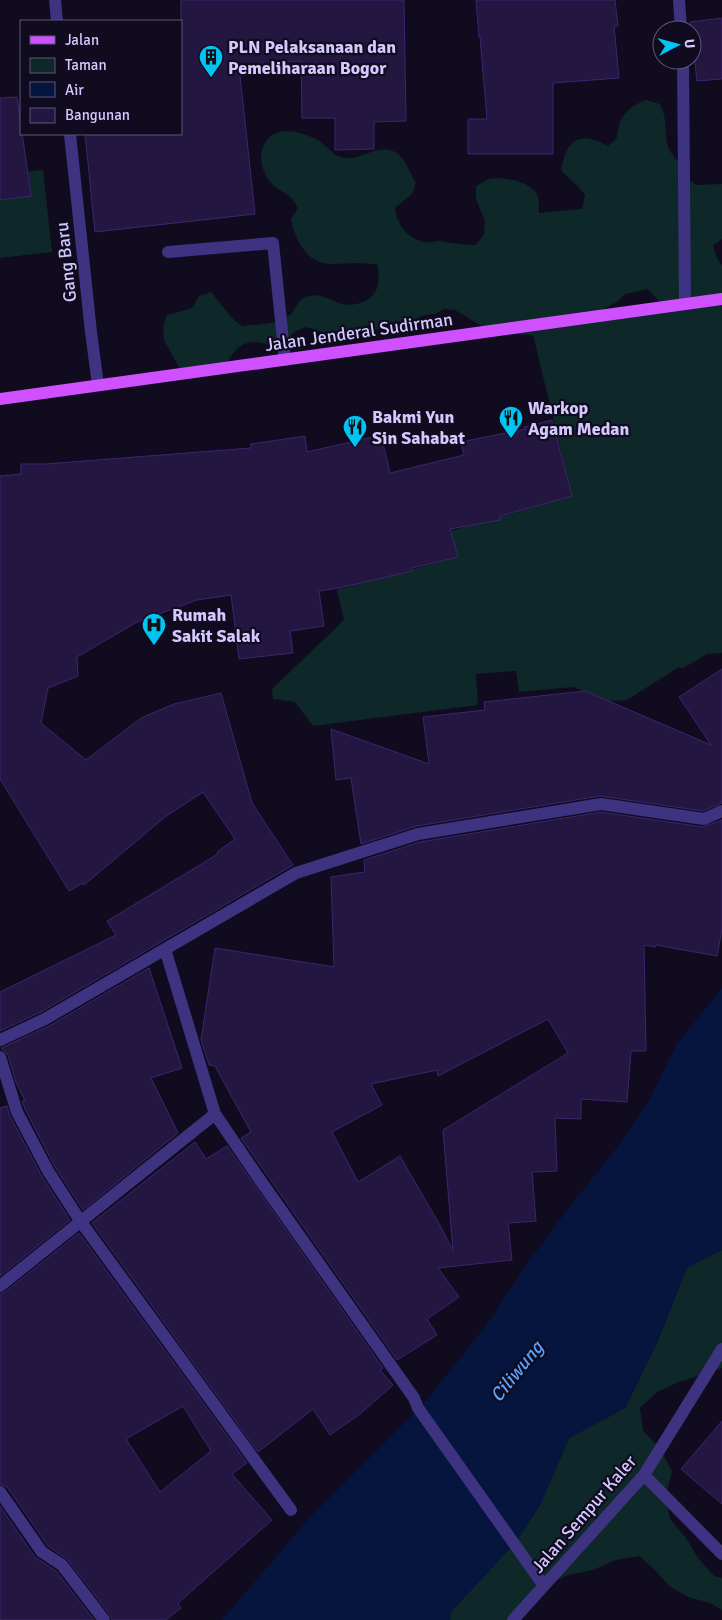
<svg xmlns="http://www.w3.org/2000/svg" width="722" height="1620" font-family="Signika,sans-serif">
<rect width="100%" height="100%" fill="#100b1f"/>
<path fill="#0e2729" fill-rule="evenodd" d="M646 100 660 104C669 121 663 139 670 151 677 163 683 163 687 178L696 185 722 184V239L713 246 717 258 722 265V653L707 654 682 669 679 667 627 700 609 701 573 687 519 692 516 671 476 674 478 705 313 726 295 702 273 699 272 689 344 620 337 590 457 557 451 531 572 496 533 335 507 334 485 328 455 310 444 309 435 314 425 315 415 319 393 324 383 330 361 327 351 332 329 334 306 327 296 331 279 346C262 344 250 336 236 350 232 354 228 362 223 365 218 368 190 372 182 373L164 340 163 327 167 315 192 308 199 296 211 292 233 319 242 326C257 324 279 325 291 314 297 308 296 300 309 296 321 293 331 301 342 304 355 307 373 301 377 288 380 280 378 272 378 265 361 262 346 264 330 264 306 263 295 239 291 219L298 208C296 205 294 201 292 199 287 193 278 190 273 185 264 177 258 159 263 147 272 123 302 131 319 141 330 148 334 158 347 158 365 159 381 141 398 154 406 160 411 175 416 183L412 194 395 208C397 225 407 238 424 242 429 243 435 241 440 241 452 243 464 245 476 245L484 234 485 221 476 199V186C480 184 485 180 490 179 502 176 526 181 535 191 540 197 539 206 539 213L582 209 585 195C578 185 569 179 561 170 567 139 579 130 608 146L617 138C618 118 627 107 646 100ZM648 289 664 307 597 312 617 302 625 294Z
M43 170 52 252 0 258V175Z
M722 1250V1368L679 1382 657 1392 640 1408 643 1431 659 1447 672 1471 666 1496 670 1519 686 1538 698 1558 714 1576 722 1578V1610L710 1603 688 1597 669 1586 655 1570 639 1556 616 1560 593 1570 568 1575 544 1586 513 1620H450L451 1612 539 1507 569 1438 625 1408 657 1343 687 1267Z"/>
<path fill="#06153d" d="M722 988V1250L687 1268 657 1343 625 1408 569 1438 539 1507 517 1541 451 1612 450 1620H222L311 1516 425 1402 491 1319 526 1265 570 1206 612 1154 648 1102 676 1045Z"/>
<path fill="#231641" stroke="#3b266e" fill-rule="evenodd" d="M181 0H404L406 121 374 122V149L335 150V118H302L301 61 239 66 255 214 95 232 85 134H181Z
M476 0H615L618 26H614L619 78 553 83V154H468V119H487L480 37H479Z
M722 18V79L697 81 690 22Z
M17 97 31 196 0 200V98Z
M552 420 572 496 500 516V520L450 529 458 557 412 568V571L339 588 319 591 324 626 290 631 293 653 239 659 231 595 197 600 137 622 77 657 78 676 48 688 41 723 86 760 141 718 174 704 221 693 252 803 293 865 41 1012 0 1031V992L116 935 107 921 218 854 217 852 235 839 203 792 165 817 84 885 83 883 69 891 0 779V476L21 474V464H46L251 448V444L305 436 307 452 381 435 390 473 464 455 461 442 525 429 524 427Z
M722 669V803L703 811 600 796 417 826 361 844 351 778 336 780 331 729 429 764 423 717 485 710 484 702 585 691 711 745 679 697Z
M601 812 703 827 722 820V929L717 956 656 945 655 947 644 945 646 1051H631L627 1102 581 1099V1119L555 1118 557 1171 532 1172 536 1221 508 1223 512 1260 438 1268 459 1297 427 1319 437 1335 397 1360 241 1138 251 1132 215 1066 209 1065 201 1040 215 948 334 967 331 877 365 872 364 860 420 842ZM548 1019 568 1053 443 1130 453 1251 442 1229 400 1156 358 1182 332 1132 382 1105 371 1084 437 1070 438 1076Z
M149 968 182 1068 151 1078 178 1133 83 1210 55 1167 25 1109 22 1101H25L16 1082 8 1055 1 1048 49 1026Z
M7 1106 10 1116 41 1175 70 1220 0 1276V1108Z
M195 1142 206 1159 227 1146 383 1368 380 1370 393 1385 360 1414 330 1435 313 1409 258 1452 92 1223Z
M79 1233 247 1463 232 1474 272 1520 178 1603 181 1608 166 1620H112L110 1615 68 1560 48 1546 7 1487 0 1484V1294L5 1292ZM183 1406 211 1451 160 1492 126 1439Z
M722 1421V1504L681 1469Z
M0 1506 35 1557 56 1571 94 1620H0Z"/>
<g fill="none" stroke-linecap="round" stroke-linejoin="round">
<path stroke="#3d3381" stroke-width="12" d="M168 252 273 243 285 360"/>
<path stroke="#3d3381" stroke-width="12" d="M55 0 57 21
M679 0 681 30
M683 60 685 304
M70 134 91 332 98 385
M165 949 215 1114 260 1180 414 1398 418 1408 544 1586
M0 1040 45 1019 296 873 418 834 601 804 704 819 722 811
M0 1057 17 1112 48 1171 81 1222 291 1510
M0 1286 215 1114
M644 1475 722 1554
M0 1492 42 1552 62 1565 104 1620
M513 1620 644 1475 722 1349"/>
<path stroke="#ce50ff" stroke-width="12" d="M0 399 722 299"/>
</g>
<defs>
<symbol id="building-pin" viewBox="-11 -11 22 30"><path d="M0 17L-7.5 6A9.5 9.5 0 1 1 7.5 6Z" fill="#00c4f4" stroke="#100b1f"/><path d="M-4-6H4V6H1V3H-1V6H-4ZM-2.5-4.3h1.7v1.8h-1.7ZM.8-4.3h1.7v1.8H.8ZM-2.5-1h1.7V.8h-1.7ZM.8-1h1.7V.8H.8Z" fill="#111"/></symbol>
<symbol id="restaurant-pin" viewBox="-11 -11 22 30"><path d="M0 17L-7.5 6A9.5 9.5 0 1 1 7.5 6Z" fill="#00c4f4" stroke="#100b1f"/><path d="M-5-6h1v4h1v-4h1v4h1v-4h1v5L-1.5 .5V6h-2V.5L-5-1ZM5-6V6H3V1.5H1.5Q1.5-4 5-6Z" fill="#111"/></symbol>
<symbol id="hospital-pin" viewBox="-11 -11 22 30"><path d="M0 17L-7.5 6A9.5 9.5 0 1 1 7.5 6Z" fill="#00c4f4" stroke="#100b1f"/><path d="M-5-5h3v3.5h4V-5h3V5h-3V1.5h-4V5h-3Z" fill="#111"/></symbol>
</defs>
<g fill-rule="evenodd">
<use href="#building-pin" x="197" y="43" width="28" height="38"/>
<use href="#restaurant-pin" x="497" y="404" width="28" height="38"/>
<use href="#restaurant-pin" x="341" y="413" width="28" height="38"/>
<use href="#hospital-pin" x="140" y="611" width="28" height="38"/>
</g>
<g text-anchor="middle" stroke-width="4.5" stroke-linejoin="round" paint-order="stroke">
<g font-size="18" font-weight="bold" fill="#d4c9ff" stroke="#100b1f" text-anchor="start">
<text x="228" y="53">PLN Pelaksanaan dan<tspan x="228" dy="21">Pemeliharaan Bogor</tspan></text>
<text x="528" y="414">Warkop<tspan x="528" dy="21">Agam Medan</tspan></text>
<text x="372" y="423">Bakmi Yun<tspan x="372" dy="21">Sin Sahabat</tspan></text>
<text x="172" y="621">Rumah<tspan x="172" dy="21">Sakit Salak</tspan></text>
</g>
<g font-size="18" fill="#d4c9ff" stroke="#100b1f">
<text transform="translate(66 262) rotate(-96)" y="6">Gang Baru</text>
<text transform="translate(359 332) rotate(-8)" y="6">Jalan Jenderal Sudirman</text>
<text transform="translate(584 1514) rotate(-49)" y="6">Jalan Sempur Kaler</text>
</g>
<g font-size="19" font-style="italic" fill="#57a1ff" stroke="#100b1f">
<text transform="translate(516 1371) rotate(-51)" y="7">Ciliwung</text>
</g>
</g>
<rect x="20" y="20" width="162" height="115" fill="#100b1f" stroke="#5e5779"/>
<rect x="30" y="36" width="25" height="8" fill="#ce50ff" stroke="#5e5779"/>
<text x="65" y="45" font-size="15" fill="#d4c9ff">Jalan</text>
<rect x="30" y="58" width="25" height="15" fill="#0e2729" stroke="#5e5779"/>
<text x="65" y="70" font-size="15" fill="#d4c9ff">Taman</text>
<rect x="30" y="82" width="25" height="15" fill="#06153d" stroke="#5e5779"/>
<text x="65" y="95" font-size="15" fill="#d4c9ff">Air</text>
<rect x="30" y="108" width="25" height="15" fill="#231641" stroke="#5e5779"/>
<text x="65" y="120" font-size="15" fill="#d4c9ff">Bangunan</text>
<g transform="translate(677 45) rotate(84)"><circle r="24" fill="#100b1f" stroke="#5e5779"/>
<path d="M0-4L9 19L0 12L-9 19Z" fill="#00c4f4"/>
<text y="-8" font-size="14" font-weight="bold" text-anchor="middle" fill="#d4c9ff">U</text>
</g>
</svg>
